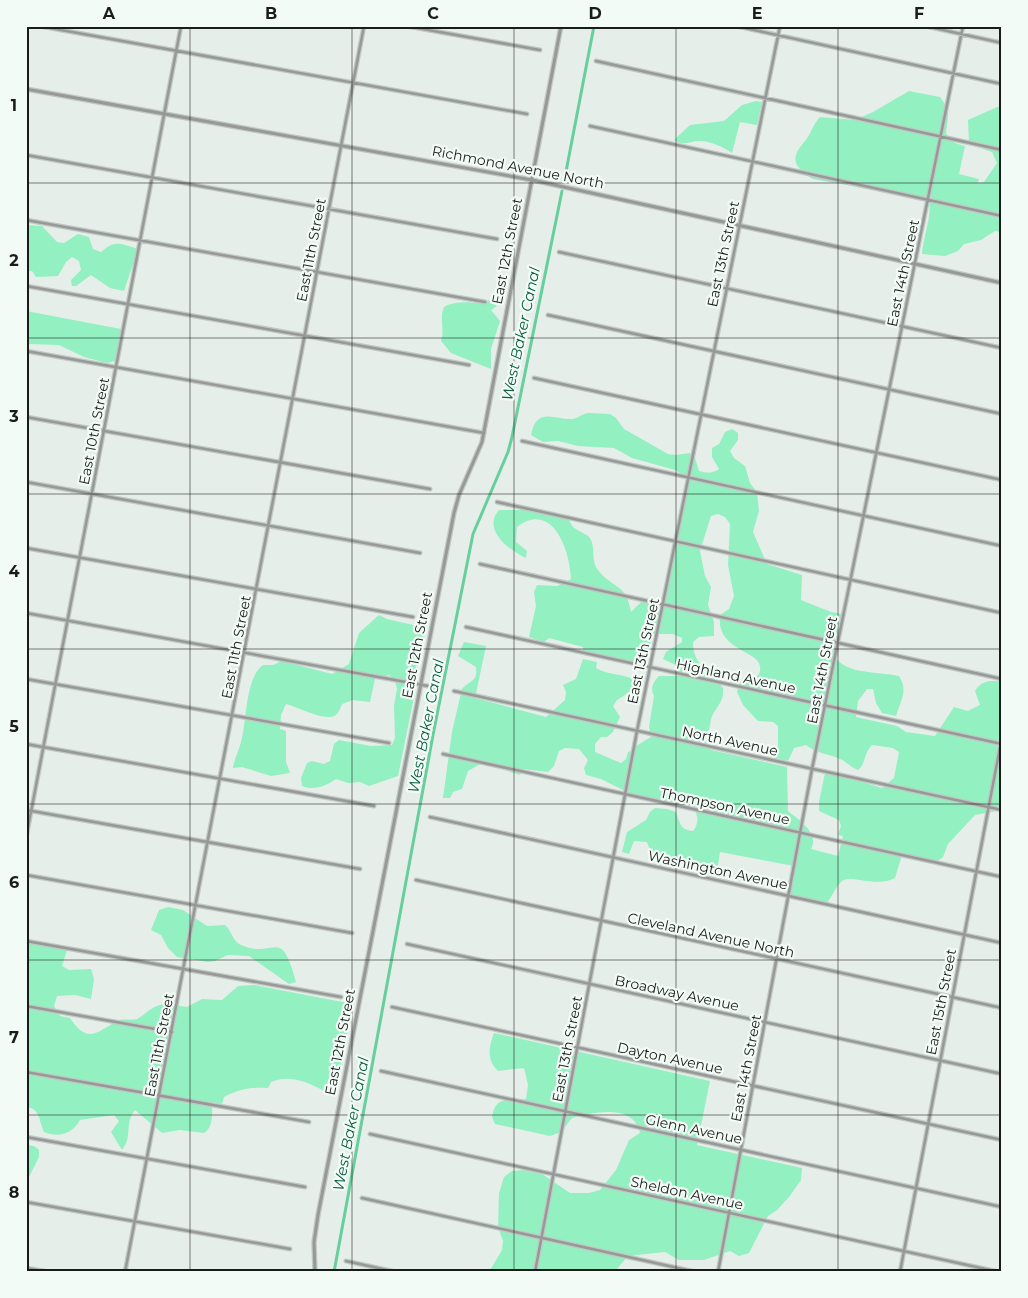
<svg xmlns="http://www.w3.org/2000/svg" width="1028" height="1298" font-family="Montserrat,sans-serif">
<rect width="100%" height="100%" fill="#e6eee9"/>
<path fill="#93f0c0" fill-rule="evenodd" d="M909 91 940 97C942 100 946 105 947 108 952 127 934 138 965 146L959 174 979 179 978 183 984 182 997 163 992 152 969 144 968 120 997 107H1002V232L995 231 981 240 964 244 958 251 945 256 922 254C923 237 932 217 929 200L813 179C794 167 789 159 805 141 811 134 813 124 820 117L855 120 873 112Z
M756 101 762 102 757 125 740 122 732 153C723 147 713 142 701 141 690 140 685 147 674 140L690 125 724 121 742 105Z
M26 225 42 226 57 242 64 243 78 234 89 237 93 249 101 252C115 239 122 244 138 249L124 291 110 288 91 275 76 286H72L71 280 81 270 79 261 72 257 66 262 58 276 36 277 32 271H26Z
M488 300 497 306 491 310 500 321 491 349V369L451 353 441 341C445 329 439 318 444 307 459 299 472 304 487 303Z
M26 311 121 329 115 361 107 363 84 357 59 345 26 344Z
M588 413 610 414 616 418 624 429 668 454 676 455 690 453 695 458 699 471C707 473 712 474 719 469L712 457V448L719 444 725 432 732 429 738 433V440L730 451 734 458 745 466 750 483 757 492 759 511 753 532 767 564 802 575 801 600 831 612 842 614 832 648C836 676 879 671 899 676 909 691 900 701 896 716L882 713 876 703 873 689H867L858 701 856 717 897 726 906 732 935 736 954 707 968 711 980 705 975 691C982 680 990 680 1002 682V810L975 815 948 844 943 857 936 862 902 855 895 878C876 888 852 874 842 881 836 886 832 897 826 904L787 895 794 866 720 852 717 871 653 859 647 842 634 841 629 854 622 852 627 832 646 820 650 812 655 808 667 809 676 812C680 823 680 830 693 831 700 823 699 810 688 806L629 793 601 779 586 775 584 768 588 760 579 749 565 748 559 751 554 766 548 772 523 769 520 775 482 763 468 771 462 789 453 792 450 798H443L452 732 462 689C470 680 478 682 476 667L458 656 464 642 486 646 475 698 546 717 565 700 566 692 563 685 576 679 583 659 597 662 596 668C609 676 624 673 637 681L636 688 617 700 613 706 620 717 613 732 607 737H601L595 744V752L621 763 626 759 628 752 635 750 636 746 651 737 649 727 654 696C650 688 653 682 659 676H679L682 674 676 665 663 659 666 652 682 642V638L673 634H653L646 659C635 666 597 655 583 651V647L549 638 544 642 529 637 536 606 534 592 537 585 557 586 571 579C570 551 553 500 517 527L516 542 527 551 526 558C508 550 482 529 499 510H534L569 518C571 530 580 530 588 536 597 544 590 561 598 570 612 589 626 582 631 612L641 602 660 603 664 598 687 477 675 470 632 458 614 448 578 446 558 441 543 442 531 435C537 406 554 420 573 419 578 418 582 414 588 413ZM718 514 725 517 730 524 728 565 734 596 729 609 720 615C715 655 769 649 759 674L756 677 740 681 737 692 743 705 758 721 773 722 778 726V746L774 758 788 761 794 748 806 745C820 755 827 753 840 759 847 762 850 767 858 770 866 763 864 753 872 745L893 748 899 752 894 778 882 788 840 775 825 773 819 802V811L839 820 841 826 838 835 843 836 838 856 811 849C820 833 799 820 788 811L787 767 711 750 706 744 705 736C712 728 709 721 713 714 719 704 724 700 723 688 710 669 693 667 693 642L699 637 714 636V622L708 605 711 587 705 576 700 551 711 516Z
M379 615 387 619 422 627C428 647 410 668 416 687L398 776 369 786 360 782 348 783 336 779C326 786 314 791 302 786L301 778 307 763 312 761 324 764 330 761 334 744 339 740 371 746 392 745 395 738 394 705 397 689 395 681 389 675 375 679 370 702 353 700 342 704C341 707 339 712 337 714 328 724 296 706 286 704L281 715 280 729 286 731V762L290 773 271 776 242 767 233 768C234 759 239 751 241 742 247 721 245 678 263 665H273L282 661 332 674 349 664 359 633Z
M168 907 183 910 207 926 225 925C232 931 232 941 241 945 276 960 280 924 296 982L289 984 249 956 228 955 215 961 208 962 177 957 168 948 161 935 151 930 159 910Z
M26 943 67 950 62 966 69 970 91 969 94 979 91 999 75 995 57 996 54 1006 60 1016 70 1018C88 1045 97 1032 117 1021 123 1018 131 1021 137 1019 145 1015 151 1007 160 1005 169 1002 178 1006 187 1007L202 999 222 1000 238 986 254 985 353 1004 336 1089 331 1094C311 1085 294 1073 271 1082L268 1088C251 1087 240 1089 224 1097L222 1104 212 1102C212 1112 214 1127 204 1133L180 1130 162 1133 135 1110C124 1123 133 1137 122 1150L111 1132 119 1121 114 1115 80 1120C72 1134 59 1138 44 1132 39 1121 40 1108 26 1107Z
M494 1033 710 1081 697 1145 802 1168 801 1180 789 1197 777 1210 768 1216 749 1253 739 1256 730 1251 704 1260H679L665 1252 628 1256 617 1269 611 1272H489L502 1250 503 1241 498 1227 499 1193 504 1177 512 1171 524 1170 542 1174 570 1193H589L600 1190 616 1170 629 1140 640 1133C634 1103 593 1112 572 1118L561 1132 550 1136 495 1124 492 1117C496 1095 507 1101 526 1099L528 1085 524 1068 498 1071C486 1060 489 1047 494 1033Z
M26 1145 34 1146 39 1150V1157L29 1177 26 1192Z"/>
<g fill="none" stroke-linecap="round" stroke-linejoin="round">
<path stroke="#66cf9d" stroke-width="3" d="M564 182 594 26
M334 1272 433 735 473 534 508 452 512 437 562 191"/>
<defs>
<path id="minor" d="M39 26 527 114
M406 26 540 50
M736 26 1002 84
M925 26 1002 43
M596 61 1002 150
M590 126 1002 216
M26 155 497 239
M26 220 485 302
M559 252 1002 348
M26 286 469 365
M548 315 1002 414
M26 351 484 433
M534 378 1002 480
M26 417 430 489
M522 441 1002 546
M26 482 420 553
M497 502 1002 613
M26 548 413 617
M480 564 1002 679
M26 613 439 688
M466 627 1002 744
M26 679 389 743
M454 691 1002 810
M26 744 374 806
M443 754 1002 877
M26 810 360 869
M430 817 1002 943
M26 838 181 26
M26 875 352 933
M416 880 1002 1008
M26 941 341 997
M407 944 1002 1074
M26 1006 172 1032
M392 1007 1002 1140
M381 1071 1002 1207
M26 1072 309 1122
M370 1134 999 1272
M26 1137 305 1187
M362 1198 696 1272
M26 1202 290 1249
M346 1261 396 1272
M26 1268 49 1272
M125 1272 364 26
M535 1272 637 731 780 26
M718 1272 812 769 963 26
M900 1272 1002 737"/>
<path id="tertiary" d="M26 89 532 180 1002 283
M315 1272 314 1242 318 1215 454 513 459 495 482 442 561 26"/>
</defs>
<use href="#minor" stroke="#c1c8c4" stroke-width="5"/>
<use href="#tertiary" stroke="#c1c8c4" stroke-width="5.5"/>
<use href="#minor" stroke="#969997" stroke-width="2.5"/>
<use href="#tertiary" stroke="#969997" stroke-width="3"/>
</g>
<path fill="none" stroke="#191c1a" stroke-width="1" stroke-opacity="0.55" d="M190 26V1272M352 26V1272M514 26V1272M676 26V1272M838 26V1272M26 183H1002M26 338H1002M26 494H1002M26 649H1002M26 804H1002M26 960H1002M26 1115H1002"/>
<g text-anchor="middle" stroke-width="4.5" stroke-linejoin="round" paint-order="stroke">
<g font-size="14" fill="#191c1a" stroke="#f3fbf6">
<text transform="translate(518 167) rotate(11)" y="5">Richmond Avenue North</text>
<text transform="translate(311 250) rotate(-79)" y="5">East 11th Street</text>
<text transform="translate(507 251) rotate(-79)" y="5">East 12th Street</text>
<text transform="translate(723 254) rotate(-78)" y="5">East 13th Street</text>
<text transform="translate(903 273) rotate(-78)" y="5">East 14th Street</text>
<text transform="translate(94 431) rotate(-79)" y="5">East 10th Street</text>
<text transform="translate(417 645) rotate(-79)" y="5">East 12th Street</text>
<text transform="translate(236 647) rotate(-79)" y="5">East 11th Street</text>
<text transform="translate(643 651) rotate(-78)" y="5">East 13th Street</text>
<text transform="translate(822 670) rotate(-79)" y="5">East 14th Street</text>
<text transform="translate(736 676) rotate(12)" y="5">Highland Avenue</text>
<text transform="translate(730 741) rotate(12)" y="5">North Avenue</text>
<text transform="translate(725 806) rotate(12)" y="5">Thompson Avenue</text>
<text transform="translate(718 870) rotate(12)" y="5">Washington Avenue</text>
<text transform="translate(711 935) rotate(12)" y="5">Cleveland Avenue North</text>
<text transform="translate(677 993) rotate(12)" y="5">Broadway Avenue</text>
<text transform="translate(941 1002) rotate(-79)" y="5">East 15th Street</text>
<text transform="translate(340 1042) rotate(-79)" y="5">East 12th Street</text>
<text transform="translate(159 1045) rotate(-79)" y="5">East 11th Street</text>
<text transform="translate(567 1049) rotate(-79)" y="5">East 13th Street</text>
<text transform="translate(670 1058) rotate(12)" y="5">Dayton Avenue</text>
<text transform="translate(746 1068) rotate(-79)" y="5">East 14th Street</text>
<text transform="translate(694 1129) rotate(12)" y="5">Glenn Avenue</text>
<text transform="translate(687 1193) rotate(12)" y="5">Sheldon Avenue</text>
</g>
<g font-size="15" font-style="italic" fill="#0a5e3e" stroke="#f3fbf6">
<text transform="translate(521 334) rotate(-78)" y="5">West Baker Canal</text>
<text transform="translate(426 726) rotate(-79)" y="5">West Baker Canal</text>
<text transform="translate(351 1124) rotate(-79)" y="5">West Baker Canal</text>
</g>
</g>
<rect width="1028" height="1298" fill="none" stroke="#f3fbf6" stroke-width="55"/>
<rect x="28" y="28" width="972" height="1242" fill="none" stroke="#191c1a" stroke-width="2"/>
<g font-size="16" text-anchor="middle" font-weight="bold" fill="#191c1a">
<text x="109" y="19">A</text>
<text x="271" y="19">B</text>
<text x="433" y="19">C</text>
<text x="595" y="19">D</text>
<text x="757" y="19">E</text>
<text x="919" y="19">F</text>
<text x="14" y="111">1</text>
<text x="14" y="266">2</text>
<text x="14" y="422">3</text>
<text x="14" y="577">4</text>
<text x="14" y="732">5</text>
<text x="14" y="888">6</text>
<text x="14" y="1043">7</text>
<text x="14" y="1198">8</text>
</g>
</svg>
